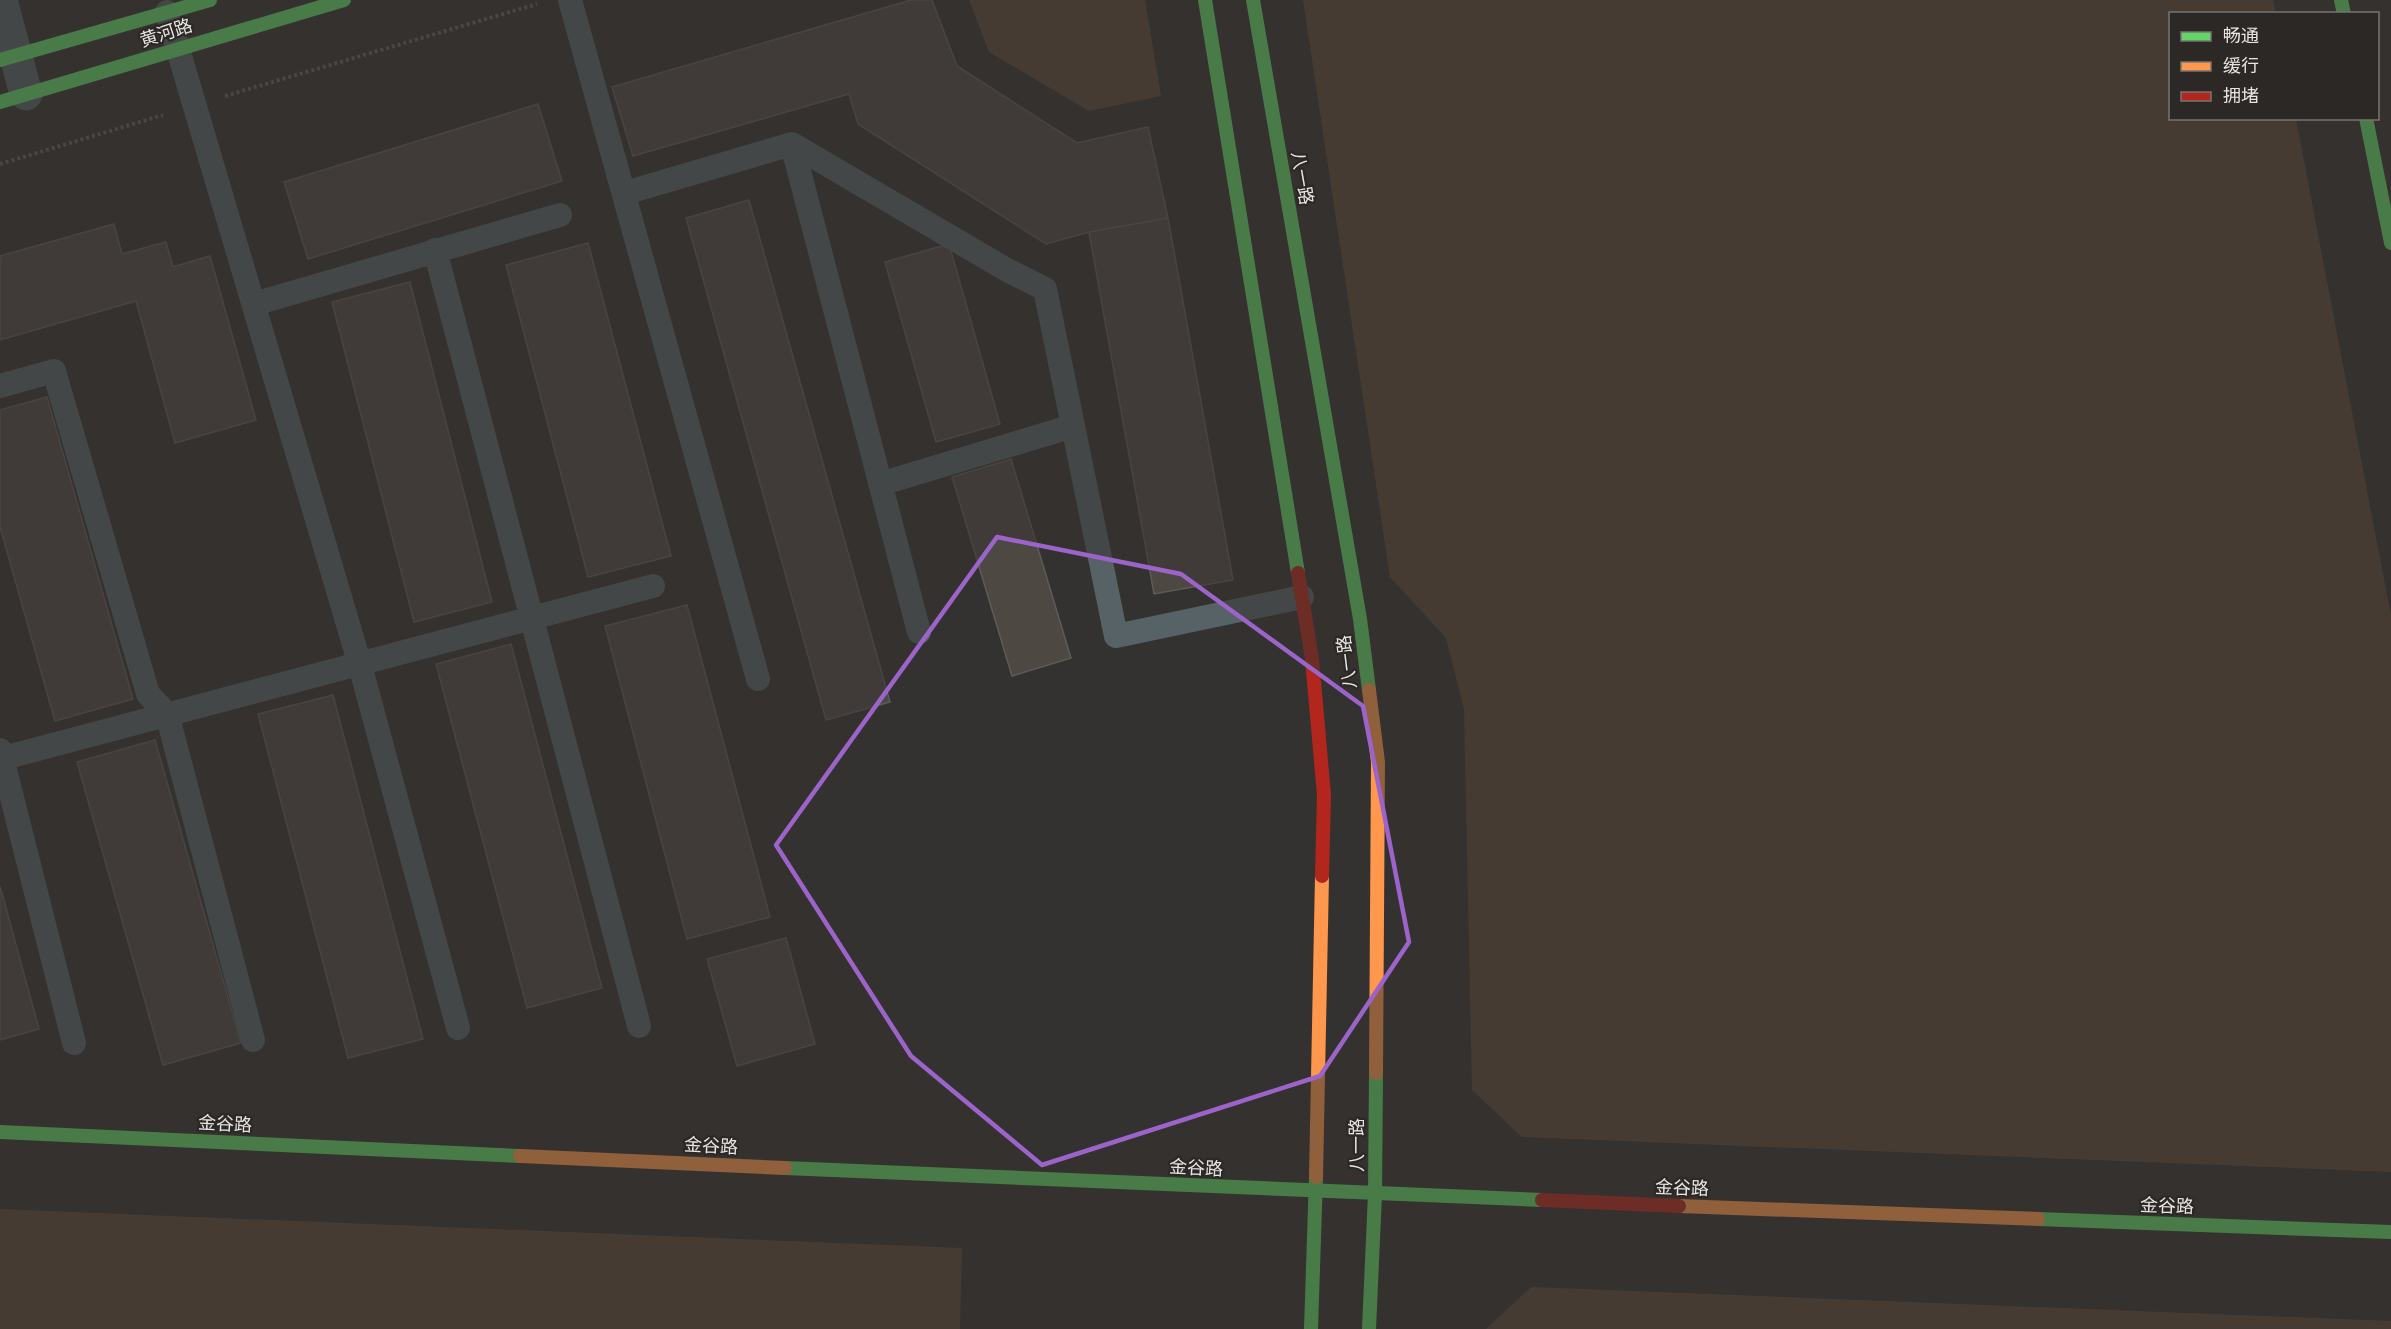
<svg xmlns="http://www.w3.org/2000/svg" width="2391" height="1329" font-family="Raleway,'Noto Sans SC',sans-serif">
<rect width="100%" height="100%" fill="#343230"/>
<path fill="#5a4835" d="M969 0H1145L1161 96 1089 111 989 52Z
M1303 0H2273L2276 13 2170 14V118L2296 119 2391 616V1172L1522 1137 1472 1090 1464 709 1446 638 1390 577Z
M0 1209 962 1248 960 1329H0Z
M1531 1287 2391 1321V1329H1486Z"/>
<path fill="#4e4843" stroke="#5d5b59" stroke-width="1.5" d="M911 0H932L957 66 1077 143 1148 127 1168 218 1089 232 1046 244 858 124 849 94 633 156 612 87Z
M538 104 562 181 308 259 284 182Z
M749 200 890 702 826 720 686 218Z
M1168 218 1233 580 1154 594 1089 232Z
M114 224 122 254 166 242 173 267 210 256 256 420 175 443 136 301 0 340V256Z
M588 243 671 556 588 577 506 265Z
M949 244 1000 424 936 442 885 262Z
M410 282 492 602 414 622 332 302Z
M47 397 133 699 55 721 0 527V410Z
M1011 459 1071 658 1012 676 952 477Z
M687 605 770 917 687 939 605 626Z
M511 644 602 988 527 1008 436 664Z
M333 695 423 1039 348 1058 258 714Z
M155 740 241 1043 163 1065 77 762Z
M0 886 39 1029 0 1040Z
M786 938 815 1044 737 1066 707 959Z"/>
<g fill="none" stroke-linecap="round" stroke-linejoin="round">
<path stroke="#5b6264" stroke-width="4" stroke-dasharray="3 3" stroke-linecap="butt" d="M225 96 537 4
M0 164 163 115"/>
<path stroke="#566266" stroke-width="24" d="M570 0 758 679
M167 12 360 665 458 1028
M792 144 919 632
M625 193 792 144 1007 270 1045 289 1116 636 1302 597
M435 250 639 1026
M254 304 560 215
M0 386 54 371 148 694 167 714 253 1040
M880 484 1073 426
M0 750 74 1043
M0 759 653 586"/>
<path stroke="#566266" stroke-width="33" d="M1 0 26 94"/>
<path stroke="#63d668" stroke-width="14" d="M1205 0 1298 573
M1253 0 1360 619 1369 690
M2341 0 2344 14
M0 60 210 0
M0 102 344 0
M2366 118 2391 243
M0 1132 520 1156
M785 1168 1542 1200
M2038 1219 2391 1232
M1311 1329 1316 1177
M1369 1329 1375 1194 1376 1073"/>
<path stroke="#ff974d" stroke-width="14" d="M1369 690 1378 762 1376 1073
M520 1156 785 1168
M1316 1177 1322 876
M1679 1206 2038 1219"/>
<path stroke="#b3261e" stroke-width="14" d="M1298 573 1312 659 1324 795 1322 876
M1542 1200 1679 1206"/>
</g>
<path d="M0 0H2391V1329H0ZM997 537 1181 574 1363 706 1409 942 1320 1076 1042 1165 911 1056 776 845Z" fill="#343230" fill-opacity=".55" fill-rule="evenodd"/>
<path fill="none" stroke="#9c64ca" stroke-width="4.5" stroke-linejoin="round" d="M997 537 1181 574 1363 706 1409 942 1320 1076 1042 1165 911 1056 776 845Z"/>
<g text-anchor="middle" stroke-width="4.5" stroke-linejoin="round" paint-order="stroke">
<g font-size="18" fill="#e8e6e4" stroke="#2b2825">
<text transform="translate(166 33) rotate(-18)" y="6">黄河路</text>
<text transform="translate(1302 178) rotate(80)" y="6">八一路</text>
<text transform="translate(1347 662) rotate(-97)" y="6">八一路</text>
<text transform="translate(225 1124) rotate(3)" y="6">金谷路</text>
<text transform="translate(1357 1145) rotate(-90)" y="6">八一路</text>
<text transform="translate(711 1146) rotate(3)" y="6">金谷路</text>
<text transform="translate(1196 1168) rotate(3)" y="6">金谷路</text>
<text transform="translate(1682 1188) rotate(2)" y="6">金谷路</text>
<text transform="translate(2167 1206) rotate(2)" y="6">金谷路</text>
</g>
</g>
<rect x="2169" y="12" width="210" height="108" fill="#2b2825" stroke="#777471" stroke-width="1.5"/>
<rect x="2181" y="32" width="30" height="9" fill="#63d668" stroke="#777471" stroke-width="1.5"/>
<text x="2223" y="42" font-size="18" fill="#e8e6e4">畅通</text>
<rect x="2181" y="62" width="30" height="9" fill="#ff974d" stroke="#777471" stroke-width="1.5"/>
<text x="2223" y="72" font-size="18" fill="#e8e6e4">缓行</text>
<rect x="2181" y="92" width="30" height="9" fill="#b3261e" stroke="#777471" stroke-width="1.5"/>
<text x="2223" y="102" font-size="18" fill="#e8e6e4">拥堵</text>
</svg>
